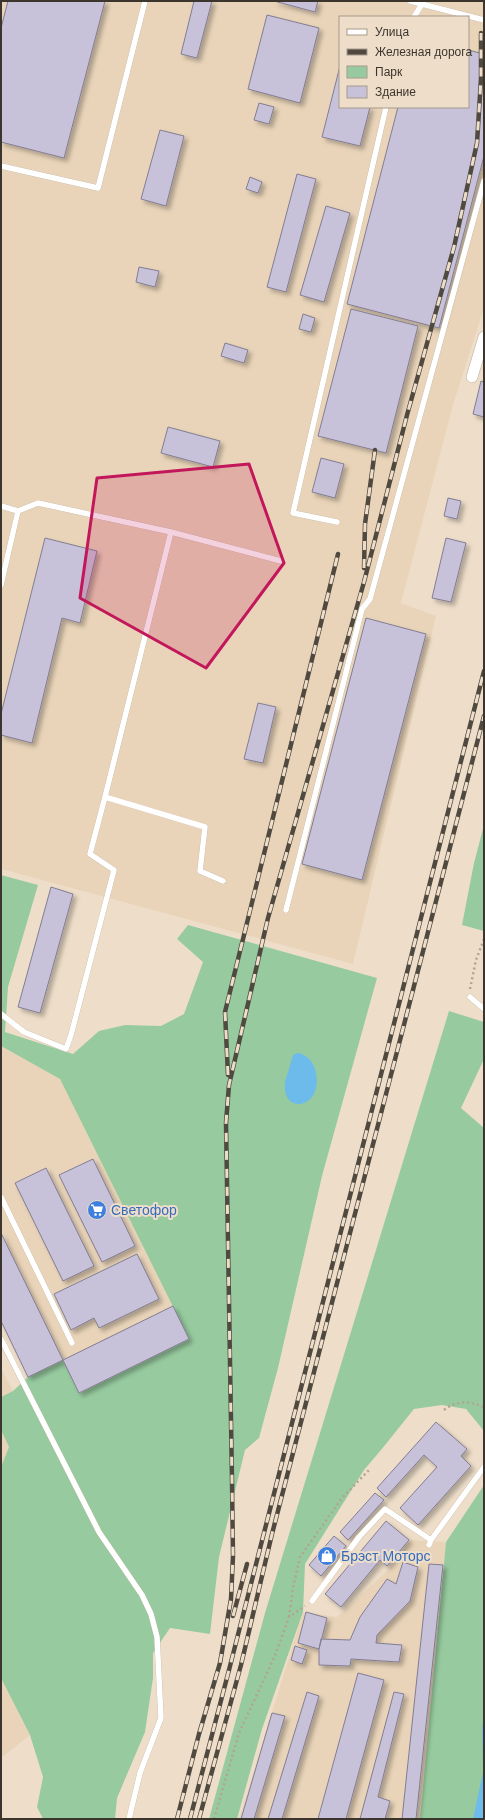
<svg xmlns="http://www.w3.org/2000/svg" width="485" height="1820" font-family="Arial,sans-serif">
<defs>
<filter id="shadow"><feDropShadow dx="3.5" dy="3.5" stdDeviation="2" flood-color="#0004"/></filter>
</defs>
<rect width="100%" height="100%" fill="#eedec9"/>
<path fill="#e9d4b9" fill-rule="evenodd" d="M1 1H484V308L453 405 401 603 436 616 353 964 1 869ZM340 17H468V107H340Z
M1 1046 60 1079 189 1339 79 1393 1 1321Z
M1 1368 13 1391 1 1397Z
M1 1430 9 1447 1 1467Z
M410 1540 446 1542 420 1819H239L303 1612 337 1617 389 1569Z
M1 1678 30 1735 1 1758Z"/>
<path fill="#97cb9f" d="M484 825V931L462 925 474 863Z
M1 875 38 885 8 987 5 1032 73 1054 99 1031 125 1025 161 1026 184 1014 203 962 177 939 188 925 377 978 322 1176 278 1368 259 1438 245 1450 219 1557 210 1634 170 1628 153 1653V1678L145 1732 117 1798 115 1819H43L37 1807 43 1777 30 1735 1 1678V1467L9 1447 1 1430V1397L13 1391 28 1377 63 1360 80 1393 189 1339 60 1079 1 1046Z
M449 1011 484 1022V1059L461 1108 484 1128V1431L466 1409 442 1405 414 1409 381 1450 364 1470 305 1564 303 1612 262 1729 237 1819H209L265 1613Z
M484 1485V1819H420L446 1542Z"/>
<path fill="#6dbbea" d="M299 1053C309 1056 314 1063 316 1073 323 1109 282 1115 285 1084 285 1078 288 1074 289 1069 291 1063 291 1059 294 1054Z
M484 1712V1819H473L483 1772 482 1728Z"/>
<path fill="#c7c2d9" stroke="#827d92" filter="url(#shadow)" d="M8 1H105L64 158 1 142V28Z
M194 1H212L197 58 181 54Z
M274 1H318L315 12Z
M267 15 319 28 300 103 248 89Z
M468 50 484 54V156L439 328 347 304 398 107H468Z
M340 66V107H370L360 146 322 137Z
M259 103 274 107 269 124 254 120Z
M160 130 184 136 166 206 141 199Z
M297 174 316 179 286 292 267 287Z
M250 177 262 182 258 193 246 189Z
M326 206 350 213 324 302 300 295Z
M139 267 159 271 155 287 136 282Z
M351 309 418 326 386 453 318 436Z
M303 314 315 318 311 332 299 329Z
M225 343 248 350 244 363 221 356Z
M481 381 484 382V417L473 414Z
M168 427 220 441 213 467 161 453Z
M321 458 344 464 335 498 312 492Z
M448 498 461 501 457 519 444 516Z
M45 538 97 551 80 623 62 618 32 743 1 735V714Z
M446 538 466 543 451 602 432 598Z
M366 618 426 634 362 880 302 864Z
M258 703 276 707 263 763 244 759Z
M51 887 73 894 40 1013 18 1007Z
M93 1159 135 1246 102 1262 59 1175Z
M46 1168 94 1266 63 1281 15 1183Z
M1 1233 63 1360 28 1377 1 1321Z
M137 1254 159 1299 99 1328 94 1318 71 1330 54 1294Z
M173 1306 189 1339 79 1393 63 1360Z
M436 1422 467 1449 461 1456 471 1466 418 1525 400 1508 437 1467 424 1455 386 1497 377 1488Z
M375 1493 384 1500 348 1540 340 1532Z
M386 1521 409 1540 387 1566 380 1560 341 1607 325 1594Z
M334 1536 346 1546 321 1576 309 1565Z
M403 1562 418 1567 410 1601 377 1635 376 1643 402 1645 399 1662 351 1659 350 1666 319 1665V1649L321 1639 350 1640 360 1617 387 1579 396 1584Z
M429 1564 443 1565 416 1819H402Z
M306 1612 327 1618 319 1649 298 1643Z
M295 1646 307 1650 302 1664 291 1660Z
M358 1673 384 1680 346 1819H318Z
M307 1692 319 1696 282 1819H268Z
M394 1692 404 1694 378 1797 390 1801 385 1819H360Z
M272 1713 285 1716 254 1819H241Z"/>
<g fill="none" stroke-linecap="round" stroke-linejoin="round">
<defs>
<path id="service" d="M410 1 484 20
M414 17 422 4
M1 166 98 188 145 1
M1 506 18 511
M337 522 293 513 386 107
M171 532 281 561
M1 585 18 511 38 503 171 532 105 797
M286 910 362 609 370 599 484 181
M470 997 484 1009
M1 1014 24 1032 66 1049 71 1035 114 870 90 854 105 797 205 827 200 871 223 881
M1 1197 72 1343
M1 1339 99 1532 142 1595 151 1614 157 1637 161 1718 140 1773 129 1819
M429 1545 431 1540 484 1467
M312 1601 359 1537 385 1509 431 1540"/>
<path id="minor" d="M472 377 484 337"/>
</defs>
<use href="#service" stroke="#bfb09c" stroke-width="6"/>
<use href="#minor" stroke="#bfb09c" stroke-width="12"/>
<path stroke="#b0a493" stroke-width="2.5" stroke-dasharray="2 3" stroke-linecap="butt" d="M470 989 476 960 484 939
M444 1410C457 1400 468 1401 484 1407
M289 1617 293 1588 300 1557 342 1498 369 1470
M214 1819 239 1733 274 1658 289 1617 305 1606"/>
<use href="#service" stroke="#fff" stroke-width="5.5"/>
<use href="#minor" stroke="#fff" stroke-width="11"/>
<defs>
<path id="rail" d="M364 568 365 524 375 450
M228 1075 225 1012 338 554
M233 1616 247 1564
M177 1819 199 1734 220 1663 231 1599 233 1556 232 1480 226 1123 229 1085 268 918 364 582 407 415 454 247 477 143 481 79V33
M190 1819 229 1670 484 671
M199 1819 241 1665 272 1534 484 716"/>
</defs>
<use href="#rail" stroke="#504940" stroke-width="4.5"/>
<use href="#rail" stroke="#eedec9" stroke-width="3" stroke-dasharray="9" stroke-linecap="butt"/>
</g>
<path fill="#c2185b" fill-opacity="0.2" stroke="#c2185b" stroke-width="3" stroke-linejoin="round" d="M249 464 284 563 206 668 80 598 97 478Z"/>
<defs>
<symbol id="supermarket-disc" viewBox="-11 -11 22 22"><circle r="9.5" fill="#3f7fe0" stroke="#eedec9"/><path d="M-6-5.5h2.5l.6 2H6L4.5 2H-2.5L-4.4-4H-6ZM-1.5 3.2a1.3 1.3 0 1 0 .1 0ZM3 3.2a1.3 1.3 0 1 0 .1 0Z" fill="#fff"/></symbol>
<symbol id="shop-disc" viewBox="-11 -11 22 22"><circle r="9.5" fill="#3f7fe0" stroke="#eedec9"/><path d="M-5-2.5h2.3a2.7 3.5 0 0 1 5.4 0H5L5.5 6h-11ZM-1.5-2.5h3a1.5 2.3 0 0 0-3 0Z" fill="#fff"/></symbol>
</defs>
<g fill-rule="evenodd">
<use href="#supermarket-disc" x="86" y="1199" width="22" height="22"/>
<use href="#shop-disc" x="316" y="1545" width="22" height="22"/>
</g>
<g text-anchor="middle" stroke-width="4" stroke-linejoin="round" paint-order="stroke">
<g font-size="14" fill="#366cbe" stroke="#eedec9" text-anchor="start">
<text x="111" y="1215">Светофор</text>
<text x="341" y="1561">Брэст Моторс</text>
</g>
</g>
<rect width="485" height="1820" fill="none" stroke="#3b352d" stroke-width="4"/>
<rect x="339" y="16" width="130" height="92" fill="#eedec9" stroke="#a69a8b"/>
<rect x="347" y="29" width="20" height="6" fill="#ffffff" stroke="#a69a8b"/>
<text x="375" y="36" font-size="12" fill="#3b352d">Улица</text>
<rect x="347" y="49" width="20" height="6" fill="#504940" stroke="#a69a8b"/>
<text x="375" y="56" font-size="12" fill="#3b352d">Железная дорога</text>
<rect x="347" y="66" width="20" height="12" fill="#97cb9f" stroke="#a69a8b"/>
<text x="375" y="76" font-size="12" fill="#3b352d">Парк</text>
<rect x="347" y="86" width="20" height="12" fill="#c7c2d9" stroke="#a69a8b"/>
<text x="375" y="96" font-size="12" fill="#3b352d">Здание</text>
</svg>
